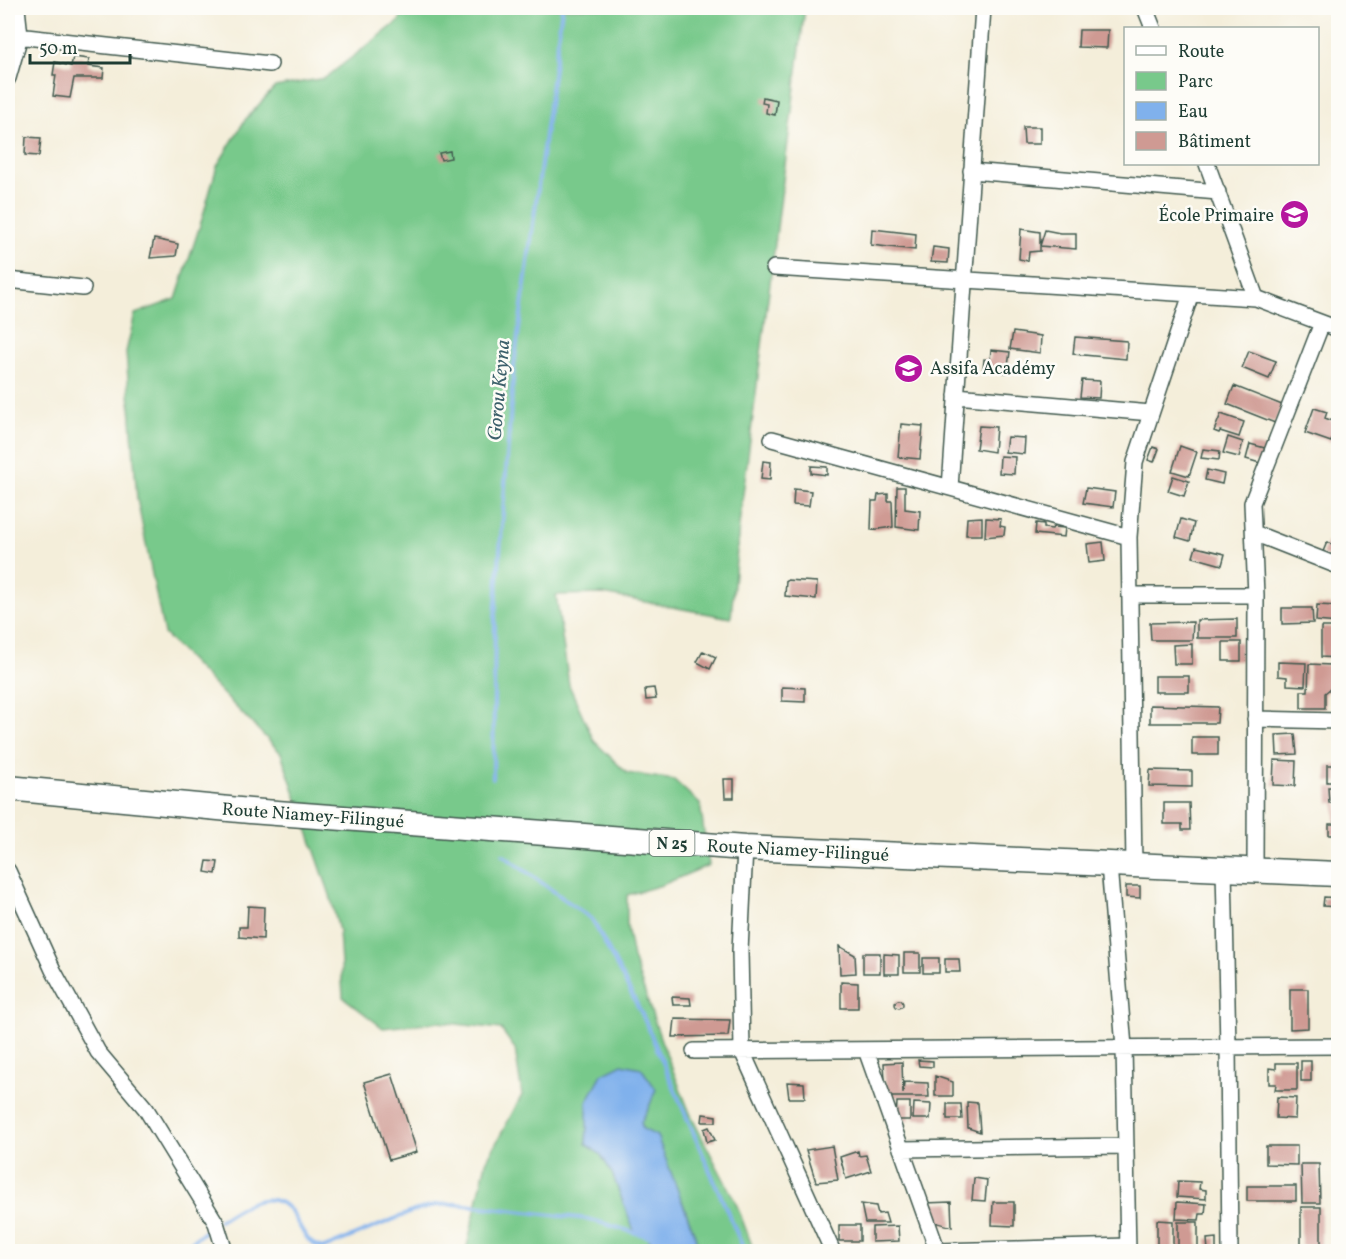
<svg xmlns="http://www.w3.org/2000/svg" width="1346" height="1259" font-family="Vollkorn,serif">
<rect width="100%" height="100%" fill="#fdfcf7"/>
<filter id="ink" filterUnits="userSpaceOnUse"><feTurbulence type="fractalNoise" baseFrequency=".0167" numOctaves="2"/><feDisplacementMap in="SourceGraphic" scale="12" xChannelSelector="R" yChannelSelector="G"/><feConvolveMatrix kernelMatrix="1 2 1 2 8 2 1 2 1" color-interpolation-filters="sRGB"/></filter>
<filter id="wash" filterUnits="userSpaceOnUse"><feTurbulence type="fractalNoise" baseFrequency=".008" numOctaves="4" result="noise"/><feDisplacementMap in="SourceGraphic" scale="24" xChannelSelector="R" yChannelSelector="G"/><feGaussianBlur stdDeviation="1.35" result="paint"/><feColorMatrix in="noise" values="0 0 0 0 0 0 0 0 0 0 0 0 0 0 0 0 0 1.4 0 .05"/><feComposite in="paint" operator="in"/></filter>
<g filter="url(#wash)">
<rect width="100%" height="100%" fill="#f4eeda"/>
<path fill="#78c98b" stroke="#4c8360" stroke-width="1.5" d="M405 8H805L739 526 731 618 603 594 556 595 569 685 594 741 627 773 674 780 700 804 709 865 662 885 627 895V926L633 958 662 1043 692 1118 736 1203 754 1251H701L681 1198 643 1129 641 1122 649 1107 587 1127 586 1144 601 1155 612 1173 634 1231 650 1237 648 1251H466L486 1162 522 1095 515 1049 501 1029 438 1022 383 1028 343 997 339 931 330 895 281 753 164 634 137 499 126 352 135 314 176 299 202 219 217 166 245 120 275 87 325 78 399 21Z"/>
<path fill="#80b1ec" stroke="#507790" stroke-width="1.5" d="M622 1064 641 1068 656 1089 649 1107 641 1122 643 1129 657 1136 701 1251H648L650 1237 634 1231 612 1173 601 1155 586 1144 587 1127V1102L602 1074Z"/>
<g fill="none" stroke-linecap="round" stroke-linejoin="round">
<path stroke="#80b1ec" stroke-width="4" d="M493 778 495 618 514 366 562 8
M503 855 592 919 642 1014 745 1252
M219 1221C240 1207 270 1186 291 1211 294 1216 297 1222 300 1227 307 1239 310 1245 324 1248L414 1211 436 1205 456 1204 588 1219 650 1237
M178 1252 213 1225"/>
</g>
<g id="blocks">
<path fill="#cf9a93" d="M909 8H927V15L909 14Z
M1079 30H1108L1107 48 1078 47Z
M73 57 89 59 88 66 104 68 103 78H74L70 98 53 96 56 75H53L55 62 71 66Z
M763 97 777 100 775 115 766 113 767 104 762 103Z
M1023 127H1040V144H1024Z
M26 137 41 138 39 156 25 155Z
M450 151 451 158 441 160 439 153Z
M872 229 916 234 915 250 871 245Z
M1021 229 1040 232V251L1029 252 1028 261 1019 259Z
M1045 230 1060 233H1076V249L1040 246Z
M154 239 178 244 176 256 150 258Z
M933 247 949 249 948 263 931 262Z
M1013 332 1041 336 1040 353 1010 349Z
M1075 337 1127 341 1126 359 1073 354Z
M991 350 1010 352 1007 373 983 370 984 359 990 360Z
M1249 351 1276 361 1269 379 1242 368Z
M1082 380 1100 381 1099 398 1080 397Z
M1234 386 1282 405 1275 423 1227 404Z
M1314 408 1327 412 1325 418 1338 423 1331 442 1305 433Z
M1221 414 1244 422 1239 437 1220 431 1219 433 1214 431Z
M901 424 923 426 920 459 898 457Z
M979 426 996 427 994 452 976 449Z
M1007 437 1025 438 1024 454 1005 452Z
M1228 437 1243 442 1239 457 1223 453Z
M1250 444 1265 448 1260 463 1246 459Z
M1180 446 1197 452 1189 476 1172 471Z
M1153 447 1159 449 1154 462 1148 460Z
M1203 449 1220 451 1219 460 1201 458Z
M1000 456 1015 457 1014 474 999 473Z
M763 461 771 462 770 480 761 479Z
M811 466 827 467V475L811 473Z
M1207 470 1224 474 1222 484 1205 480Z
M1173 476 1189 481 1184 496 1168 491Z
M897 487H905V509L920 511 919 530 896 527Z
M1086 488 1115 492 1113 507 1083 503Z
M794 489 811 491 809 506 793 505Z
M888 494V501H892L893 527 871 530 872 501H877L878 495Z
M982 517V535H966L967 518Z
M986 518 1001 519 1000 526 1005 527 1004 535 985 537Z
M1181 519 1194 523 1190 541 1176 537Z
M1036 523 1044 524V528L1052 529 1053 527 1065 528 1064 537 1035 534Z
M1103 542 1105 561 1089 563 1087 544Z
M1327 542 1338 547V561L1322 554Z
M1196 547 1225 554 1222 565 1193 557Z
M786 580 817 582 816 599 785 596Z
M1317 605 1338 606V623L1316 621Z
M1282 608H1312L1313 623 1282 624Z
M1237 619V638H1197V620Z
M1193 622 1192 640H1151L1150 623Z
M1321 627H1338V658L1321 657Z
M1223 642H1241V661H1223Z
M1192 644V664H1174L1173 645Z
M703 651 716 657 710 669 697 662Z
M1278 662 1306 663 1305 686 1287 685V677L1278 676Z
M1309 664 1331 665V688L1325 693V708H1301V691H1308Z
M1155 676H1189V692H1155Z
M782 687 805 688V702L782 701Z
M654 688 656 699 646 700 645 689Z
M1150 705 1218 707 1217 723H1150Z
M1295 734 1297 754 1277 755 1276 735Z
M1192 737H1218V755H1192Z
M1274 760 1296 761 1295 786 1273 785Z
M1327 765H1338V782H1327Z
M1150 770 1192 771V787L1149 786Z
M724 779H734V798H725Z
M1328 787H1338V835H1329V824H1335V803H1329Z
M1164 803H1189L1190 830H1182V824H1164Z
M207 861 218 862 216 874 205 872Z
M1126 886H1140V898L1126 897Z
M1324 897 1338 898V907L1323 906Z
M248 906 264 907 263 939 239 937V927H247Z
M839 946 855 955 856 973 840 974Z
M863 953H880V973H863Z
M904 953H920V972H904Z
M884 954 899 955V974H884Z
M923 958H939V973H923Z
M945 959H959L960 972H945Z
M841 982 858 983V1008H841Z
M1290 989H1308V1028L1290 1029Z
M672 997 690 998 691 1005H673Z
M895 1004a4 4 0 1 1 8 0a4 4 0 1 1-8 0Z
M675 1019 730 1020 728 1036 673 1037Z
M918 1060 933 1061V1067L919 1066Z
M1301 1061H1311V1081H1301Z
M902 1062 903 1094 904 1082 928 1083 929 1097H886L884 1063Z
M1276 1063H1297V1090H1275L1276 1084H1269V1068L1276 1069Z
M392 1074 417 1152 389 1160 364 1082Z
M935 1076 953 1082V1096H935Z
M787 1082 804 1083 805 1098H789Z
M1277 1097 1296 1098 1295 1119 1276 1118Z
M897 1102H910V1120H896Z
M967 1102 978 1103 980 1132 968 1128Z
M914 1103 931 1104 930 1119H913Z
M947 1104H961L962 1119H947Z
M703 1114 716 1116V1122H702Z
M709 1127 715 1140 707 1142 704 1129Z
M832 1146 838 1180 816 1182 806 1150Z
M1266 1146H1297V1165L1266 1164Z
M858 1151 859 1156 866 1155 871 1171 846 1179 840 1157Z
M1301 1164H1319L1320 1203H1302Z
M974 1178 987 1180 985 1201 972 1200Z
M1178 1181 1200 1182 1199 1189 1206 1190V1199L1177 1197Z
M1247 1186H1296V1201H1247Z
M951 1202 952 1227 931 1221 925 1203Z
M993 1202H1014V1226L992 1225Z
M1177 1202 1206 1204 1205 1214H1200L1199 1220 1176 1219Z
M861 1204 876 1206 878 1214 885 1213 888 1223H865Z
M1301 1207H1321V1246H1301Z
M1157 1220 1173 1221V1251H1157Z
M1178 1222H1198V1251H1178Z
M839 1225H860V1241H839Z
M898 1226 899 1241 872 1242V1227Z
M1216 1238V1251H1208L1207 1239Z
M884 1247 906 1248 907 1251H883Z
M1302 1248H1322V1251H1303Z"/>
</g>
</g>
<g filter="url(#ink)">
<use href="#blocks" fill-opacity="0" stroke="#3f584d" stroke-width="1.5"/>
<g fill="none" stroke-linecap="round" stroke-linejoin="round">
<defs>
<path id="street" d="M1145 8 1153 28
M8 35 270 64
M8 78 20 36 17 8
M1207 164 1256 298 1338 329
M971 171 1218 192
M774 268 1256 298
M8 280 83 288
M956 396 1151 413
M772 439 1129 537
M950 488 983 8
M1254 533 1338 566
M1130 595H1256
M1255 719 1338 721
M745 848 740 951 742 1051 833 1252
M1109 865 1124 1047 1128 1252
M1134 866 1129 537 1135 462 1191 294
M1224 869 1228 1046 1230 1252
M1255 870 1256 595 1252 503 1322 323
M8 871 53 970 98 1052 146 1109 216 1223 225 1252
M866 1050 938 1252
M694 1051 1338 1046
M901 1149 1126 1146
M938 1251 1128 1246"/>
<path id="primary" d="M8 788 250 811 745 848 1338 874"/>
</defs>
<use href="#street" stroke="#3f584d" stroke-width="18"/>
<use href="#primary" stroke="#3f584d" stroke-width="27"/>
<use href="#street" stroke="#fff" stroke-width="15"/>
<use href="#primary" stroke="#fff" stroke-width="24"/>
</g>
</g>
<defs>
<symbol id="school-disc" viewBox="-11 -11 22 22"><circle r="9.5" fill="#b5179e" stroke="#fdfcf7"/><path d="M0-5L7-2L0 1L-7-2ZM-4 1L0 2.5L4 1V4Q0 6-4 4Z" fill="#fff"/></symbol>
</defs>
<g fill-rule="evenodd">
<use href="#school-disc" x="1278" y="198" width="33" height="33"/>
<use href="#school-disc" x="892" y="352" width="33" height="33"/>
</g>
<g text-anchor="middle" stroke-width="5" stroke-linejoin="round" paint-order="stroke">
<rect fill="#fdfcf7" stroke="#62766e" stroke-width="1.5" x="649.5" y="830" width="45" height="26" rx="4.5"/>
<g font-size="16" font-weight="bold" fill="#1f3d34">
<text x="672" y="849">N 25</text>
</g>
<g font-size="18" fill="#1f3d34" stroke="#fdfcf7" text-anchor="end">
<text x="1274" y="221">École Primaire</text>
<text x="930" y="374" text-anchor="start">Assifa Académy</text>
</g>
<g font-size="18" fill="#1f3d34" stroke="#fdfcf7">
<text transform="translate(313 815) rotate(4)" y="6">Route Niamey-Filingué</text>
<text transform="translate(798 850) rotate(3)" y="6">Route Niamey-Filingué</text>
</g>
<g font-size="20" font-style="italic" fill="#3c606b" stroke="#fdfcf7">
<text transform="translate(498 390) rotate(-85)" y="7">Gorou Keyna</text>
</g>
</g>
<rect width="1346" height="1259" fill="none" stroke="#fdfcf7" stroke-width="30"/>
<rect x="1124" y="27" width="195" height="138" fill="#fdfcf7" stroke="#a4b0a9" stroke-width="1.5"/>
<rect x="1136" y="46" width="30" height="9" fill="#ffffff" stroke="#a4b0a9" stroke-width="1.5"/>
<text x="1178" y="57" font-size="18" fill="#1f3d34">Route</text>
<rect x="1136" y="72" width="30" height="18" fill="#78c98b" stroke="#a4b0a9" stroke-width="1.5"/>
<text x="1178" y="87" font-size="18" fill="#1f3d34">Parc</text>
<rect x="1136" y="102" width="30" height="18" fill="#80b1ec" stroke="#a4b0a9" stroke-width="1.5"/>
<text x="1178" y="117" font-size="18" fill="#1f3d34">Eau</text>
<rect x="1136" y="132" width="30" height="18" fill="#cf9a93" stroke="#a4b0a9" stroke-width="1.5"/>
<text x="1178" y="147" font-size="18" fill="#1f3d34">Bâtiment</text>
<path d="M30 54v9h100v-9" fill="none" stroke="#1f3d34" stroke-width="3"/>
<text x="39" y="54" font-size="18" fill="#1f3d34" stroke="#fdfcf7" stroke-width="4.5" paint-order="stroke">50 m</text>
</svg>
